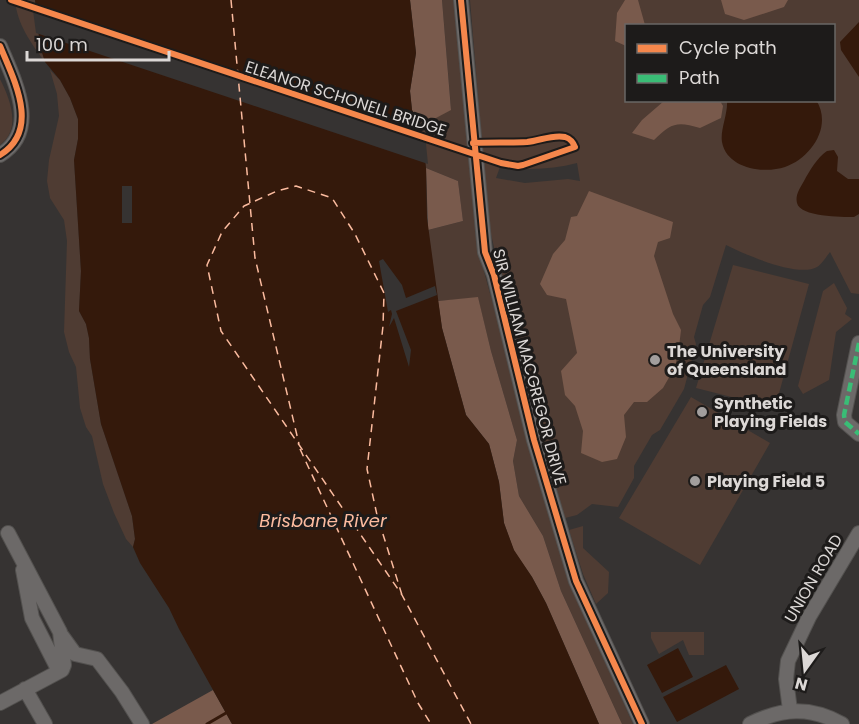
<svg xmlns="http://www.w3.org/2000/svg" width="859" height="724" font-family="Poppins,sans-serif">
<rect width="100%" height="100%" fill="#363332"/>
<path fill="#4f3c33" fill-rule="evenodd" d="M15 0H35L40 46 45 62C31 43 17 24 15 0Z
M442 0H455L477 246 562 555 578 601 633 724H622L561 591 543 536 519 496 513 461 517 440 491 351 478 298 438 301 428 230 463 221 458 181 426 168 421 126 451 109Z
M470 0H859V294L851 293 830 252C826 257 822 264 817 267 798 278 744 254 726 245L710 297 703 305 694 337 696 344 684 389 660 430 652 435 634 466V478L618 507 592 504 577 515 565 518 533 412 489 226ZM626 26H834V100H626ZM577 163 580 181 568 179 525 183 496 178 500 167C526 170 551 170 577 163Z
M50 70 60 80 70 98 78 119V139L74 160 81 271 79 311 86 324 89 338 90 359 101 424 132 516 135 539 133 547 126 539 114 513 103 484 92 436 86 427 80 408 76 367 69 352 64 332 67 241 64 220 50 198 47 181 49 160 59 116 57 94Z
M0 79C10 99 22 129 0 145Z
M733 265 809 284 775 408 696 388Z
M834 283 847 308 845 314 852 319 836 332 829 380 803 394 798 386 823 291Z
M691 397 770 443 700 565 619 518Z
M583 526V548L609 572 608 593 596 604 583 574 569 530Z
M651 632H704V655H689L683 640 659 654 651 638Z"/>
<path fill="#795a4c" d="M410 0H442L451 110 421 126 412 110 410 91 416 53Z
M625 0H638L645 25 626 26V46L615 41 617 13Z
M721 0H788L784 7 744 20 725 14Z
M664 101H720L723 106 721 118 700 128C677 121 671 123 654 140L632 133 642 120Z
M426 168 458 181 463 221 428 230Z
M589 191 673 222 670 238 658 242 654 256 673 314 681 330 679 347 675 367 663 388 647 402H634L624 415 626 437 617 459 602 462 581 453 583 431 575 406 565 395 561 371 577 353 566 299 547 295 540 284 553 254 565 240 571 217 577 216Z
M478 297 491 351 517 440 513 461 519 496 543 536 561 591 622 724H599L546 603 532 577 514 551 504 523 499 482 489 444 466 415 442 328 438 301Z
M213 690 232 724H152Z"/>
<path fill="#34190b" d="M35 0H410L416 53 410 91 412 110 421 126 426 168 427 218 442 328 466 415 489 444 499 482 504 523 514 550 532 577 546 603 599 724H232L179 629 169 608 140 563 133 547 135 539 132 516 101 424 90 359 89 338 86 324 79 311 81 271 74 160 78 139V119L70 98 60 80 45 62 40 46Z
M859 22V77L841 50 840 42Z
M816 100C833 126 811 158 785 167 764 174 727 169 722 142 720 130 728 114 727 101Z
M834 150 838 157 837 171 848 179H859V214L854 217C842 217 800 217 797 203 795 195 800 188 804 181 810 170 817 158 827 151Z
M678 648 693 677 662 693 647 665Z
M726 665 739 689 677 722 663 697Z"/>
<path fill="#363332" d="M32 3 425 134 428 164 36 33Z
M122 186H132V223H122Z
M383 259 402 285 406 298 435 286 437 295 396 311 411 350 409 367 394 318 389 327 392 314 391 310 388 312 379 261Z"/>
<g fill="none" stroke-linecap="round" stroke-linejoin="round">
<path stroke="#34190b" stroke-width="3" d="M207 724 226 713"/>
<path stroke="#fbbb9f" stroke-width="1.5" stroke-dasharray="8 6" stroke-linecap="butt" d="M231 0 255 258 299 444
M300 449 418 703 431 724
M402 595 377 515 367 469 383 326 384 293 355 234 332 198 296 186 277 191 244 206 222 232 207 265 221 331 402 595 471 724"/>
<defs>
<path id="minor" d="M461 0 485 252 494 275 534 440 576 581 642 724
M0 46C14 80 41 130 0 155
M859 343 844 415 845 422 859 434
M23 570 32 618 59 671
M62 636 75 654 97 659 122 692 142 724
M25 689 45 724
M0 703 62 670 64 665 60 632 8 533
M790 710 786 679 788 661 809 617 859 533
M750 724C782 708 810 706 842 724"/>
</defs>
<use href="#minor" stroke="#53514f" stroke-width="16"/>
<use href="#minor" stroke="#6c6968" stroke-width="14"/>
<path stroke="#3abd76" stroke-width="4.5" stroke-dasharray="9 4.5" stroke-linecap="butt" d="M859 343 844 415 845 422 859 434"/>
<defs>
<path id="cycleway" d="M11 0 501 163 518 166 523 165 575 147C573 142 571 139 565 137 553 134 539 141 527 142 509 143 491 142 473 143
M461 0 485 252 494 275 534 440 576 581 642 724
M0 46C14 80 41 130 0 155"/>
</defs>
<use href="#cycleway" stroke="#1d1b1a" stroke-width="10"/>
<use href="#cycleway" stroke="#f5874c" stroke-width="6"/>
</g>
<g fill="#a29e9d" stroke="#1d1b1a" stroke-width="2">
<circle cx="655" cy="360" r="6"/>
<circle cx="702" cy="412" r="6"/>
<circle cx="695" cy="481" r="6"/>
</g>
<g text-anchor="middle" stroke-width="6" stroke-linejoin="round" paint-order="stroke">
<g font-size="16" fill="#dcd8d6" stroke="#1d1b1a">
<text transform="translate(346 98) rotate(18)" y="6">ELEANOR SCHONELL BRIDGE</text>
<text transform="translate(530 367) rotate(75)" y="6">SIR WILLIAM MACGREGOR DRIVE</text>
<text transform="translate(813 578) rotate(-60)" y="6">UNION ROAD</text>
</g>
<g font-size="16" font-weight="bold" fill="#dcd8d6" stroke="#1d1b1a" text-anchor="start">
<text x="667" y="357">The University<tspan x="667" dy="18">of Queensland</tspan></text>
<text x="714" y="409">Synthetic<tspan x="714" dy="18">Playing Fields</tspan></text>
<text x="707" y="487">Playing Field 5</text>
</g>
<g font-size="18" font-style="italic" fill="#fbbb9f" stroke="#1d1b1a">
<text x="323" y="527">Brisbane River</text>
</g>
</g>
<rect x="625" y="24" width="210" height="78" fill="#1d1b1a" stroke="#696765" stroke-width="1.5"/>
<rect x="637" y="44" width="30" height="9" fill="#f5874c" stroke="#696765" stroke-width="1.5"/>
<text x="679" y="54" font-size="18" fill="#dcd8d6">Cycle path</text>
<rect x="637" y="74" width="30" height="9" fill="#3abd76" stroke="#696765" stroke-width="1.5"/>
<text x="679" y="84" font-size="18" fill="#dcd8d6">Path</text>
<g transform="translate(805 670) rotate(195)" stroke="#1d1b1a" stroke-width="4.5" paint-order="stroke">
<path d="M0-4.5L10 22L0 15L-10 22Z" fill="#dcd8d6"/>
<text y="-9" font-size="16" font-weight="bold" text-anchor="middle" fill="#dcd8d6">N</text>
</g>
<path d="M27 51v9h142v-9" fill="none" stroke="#dcd8d6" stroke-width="3"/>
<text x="36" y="51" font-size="18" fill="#dcd8d6" stroke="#1d1b1a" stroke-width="4.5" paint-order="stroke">100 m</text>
</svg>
